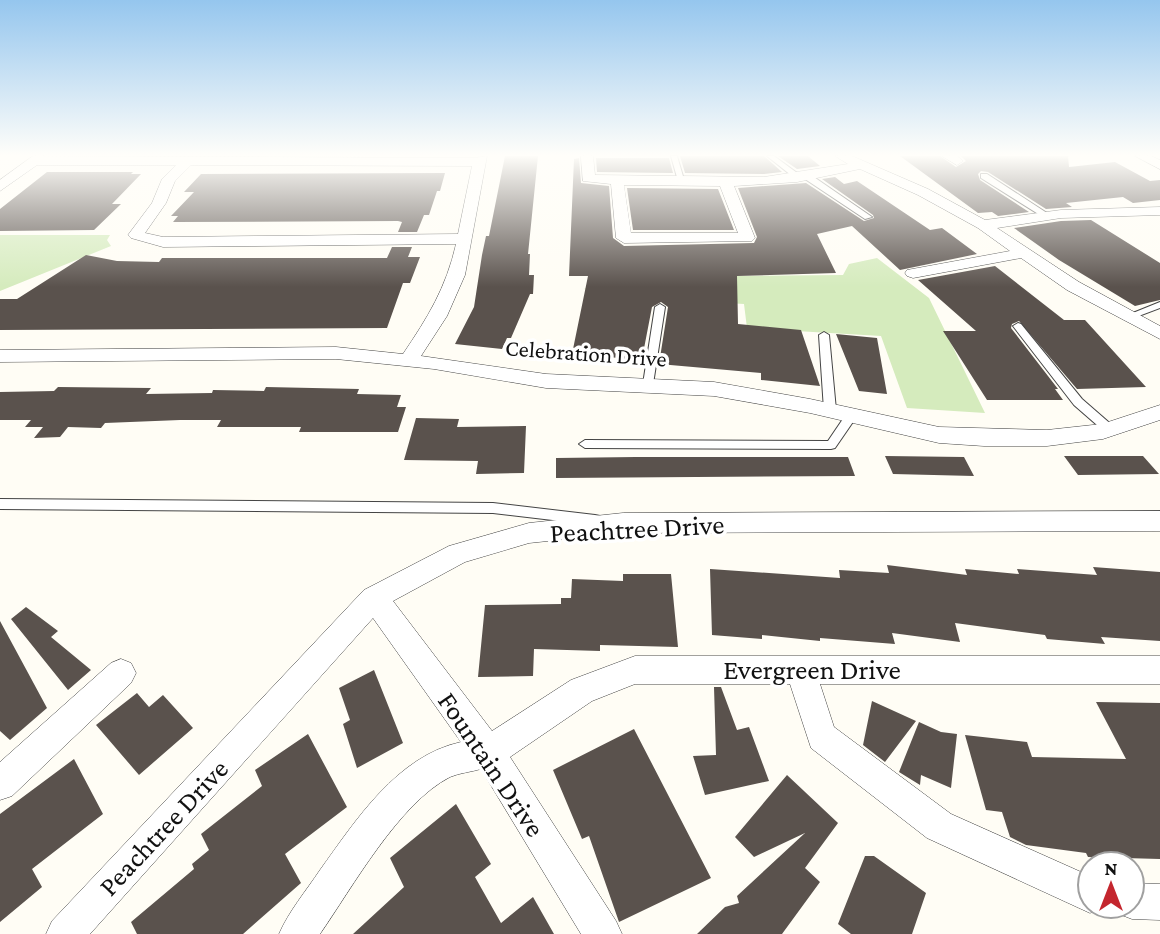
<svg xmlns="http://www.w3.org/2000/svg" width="1160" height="934" font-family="'Crimson Pro',serif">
<rect width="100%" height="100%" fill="#fffdf5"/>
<path fill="#d5ebbd" d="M0 235H110L107 240 111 246 0 291Z
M877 258 929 298 985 413 907 408 881 336 747 328 744 304 618 297 584 289 615 277 843 275 849 264Z"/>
<path fill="#5a524d" d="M505 156H538L528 254H530L529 275H534L533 294H530L511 338H507L502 349 455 344 474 307 482 255 486 236H489Z
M680 156H764L782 172 764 174 685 173Z
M778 156H808L820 166 797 169Z
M900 156H940L956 167 966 161 961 156H1068L1069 167 1115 162 1150 181 1160 180V200L1133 203 1123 197 1066 203 1072 207 1046 209 988 172 981 171 978 174 980 180 1029 212 998 216 992 212 978 213Z
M579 158 581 183 609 186 613 238 624 246 754 243 757 237 738 188 806 183 864 221 874 218 873 215 822 179 835 177 844 184 857 181 930 230 942 228 977 254 900 270 852 226 817 234 836 273 737 276 738 324 801 330 820 386 761 380V373L659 364 668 307 661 302 652 307 641 364 618 362 619 358 572 354 588 276H569L574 159Z
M596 158H669L673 173 597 172Z
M47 172H133L131 174H141L112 204H121L94 230 0 231V209Z
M445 173 440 191H437L429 215H424L417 232H398L402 222 398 221 173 222 178 216H171L194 192H184L201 174Z
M627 188 718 189 734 230H633Z
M1091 220 1160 263V300L1135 306 1059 260 1014 228 1061 221Z
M392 247H412L408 257H420L410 283H403L387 328 0 330V299H17L86 255 117 261 159 262 162 258H387Z
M995 266 1064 320H1085L1146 387 1077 389 1019 321 1012 324 1011 328 1058 389H1055L1063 400H987L943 331H976L918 280Z
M836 334 877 338 887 394 859 391Z
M58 387 151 388 146 394 212 393 213 390 264 391 266 387 359 389 357 394 401 395 397 407H406L398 432H299L301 427H217L221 420H180L105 423 101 428 68 427 60 437 34 438 43 427H25L31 420H0V392L54 391Z
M416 418 459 419 457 427 526 426 524 473 476 474 478 461 404 460Z
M885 456 964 457 974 476 893 474Z
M1064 456H1143L1159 474 1078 475Z
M636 457H848L855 476 556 478V458Z
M887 565 967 575 965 569 1019 574 1017 569 1097 575 1093 567 1160 572V641L1101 637 1105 644 1047 639 1045 635 955 623 960 642 892 633 895 644 820 638V641L762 635V639L712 635 710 569 840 578 839 570 889 573Z
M623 574H671L678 647 600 645V651L534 649 533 676 478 677 485 605 561 604V598H571L572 579 623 581Z
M26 607 58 631 51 637 91 670 68 690 11 619Z
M0 621 47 708 10 740 0 731Z
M374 670 403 743 357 768 343 724 350 720 339 688Z
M714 687H721L737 730 749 727 769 781 705 795 693 756 716 755Z
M137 693 149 707 163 695 193 728 139 775 96 725Z
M872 701 916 721 885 762 863 745Z
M1096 702 1160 703V859L1088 857 1086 853 1026 845 1010 837 1002 812 986 810 965 735 1027 742 1032 757 1126 759Z
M919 722 941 732 957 734 951 788 921 775 920 785 899 772Z
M634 729 711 878 619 922 589 836 582 839 553 770Z
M308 734 347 807 285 854 301 883 243 934H137L131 922 194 869 192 864 209 850 201 834 262 786 255 770Z
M74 759 103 814 32 869 42 887 0 922V814Z
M787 775 838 823 805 868 820 882 782 934H697L725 907 739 903 737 896 805 833 754 857 735 837Z
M456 804 491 864 475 877 501 923 533 897 554 934H353L404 887 390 858Z
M865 856H874L926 893 912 934H851L838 924Z"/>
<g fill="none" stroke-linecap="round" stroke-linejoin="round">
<defs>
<path id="service" d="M671 156H677L685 183 678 181Z
M767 156H774L804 178 797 180Z
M981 174H987L1050 215 1043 217 981 178Z
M805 175H811L872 217 865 219 805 179Z
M1160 302V308L1128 320 1123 317Z
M660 304 665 307 653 384 648 388 643 384 655 307Z
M1018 323 1021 324 1082 399 1113 426 1115 429 1113 432H1105L1074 405 1013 326Z
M824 332 829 335 836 410 830 414 824 410 819 335Z
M851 412 857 416 835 448 831 449 585 448 579 444 585 440 828 441 847 413Z
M0 499 493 503 595 515 600 516 602 520 600 524 595 525 493 513 0 509Z"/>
<path id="minor" d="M33 156 474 158 487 156 465 275 447 316 421 356 546 374 714 382 810 399 939 427 1047 430 1102 424 1160 405V420L1103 439 1047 446H984L939 443 810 413 714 396 546 388 434 369 336 359 0 362V350L336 347 403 354C428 317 446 288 456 244L163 247 131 238 128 235 152 203 162 179 176 165H37L0 191V180ZM191 165 472 166 458 234 163 237 145 233 166 203 175 181Z
M581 156H593L595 175 764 177 848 164 835 156H852L928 189 985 220 1061 210 1160 207V215L1061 218 997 228 1079 282 1160 326V339L1067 290 1021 258 913 278 907 276 905 273 907 270 1010 251 978 228 918 195 860 169 797 182 734 186 755 238 752 241 624 243 616 238 611 184 583 181ZM624 185 720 186 738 233H631Z
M942 156H957L963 161 957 165Z
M1135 156H1151L1160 160V169Z
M1160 511V531L623 533 529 543 465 562 393 601 492 731 571 680 635 656H1160V684H820L834 727 951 814 1090 876V906H1104L1090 913 927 838 811 748 790 684H635L592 701 510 757 616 921 622 934H581L481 769C471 772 459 773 450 777 399 803 352 888 320 934H279C289 911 306 891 320 870 356 820 397 756 461 742L373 618 90 934H46L52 921 364 590 449 546 529 523 623 513Z
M121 659 131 663 136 673 131 683 12 796 0 800V762L111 663Z
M1132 883 1160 884V920L1132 919 1119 914 1116 906H1132Z"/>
</defs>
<use href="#service" stroke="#444" stroke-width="2"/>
<use href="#minor" stroke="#444" stroke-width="1"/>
<use href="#service" fill="#fff" fill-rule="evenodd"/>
<use href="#minor" fill="#fff" fill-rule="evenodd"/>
</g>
<linearGradient id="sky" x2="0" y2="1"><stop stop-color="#95c6ee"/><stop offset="0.54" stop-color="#fffefa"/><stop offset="1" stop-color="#fffefa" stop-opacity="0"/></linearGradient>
<rect width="1160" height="287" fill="url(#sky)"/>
<g text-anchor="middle" stroke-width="7" stroke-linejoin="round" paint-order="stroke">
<g font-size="23" fill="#111" stroke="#fff">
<text transform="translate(586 353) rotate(4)" y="8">Celebration Drive</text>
</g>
<g font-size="28" fill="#111" stroke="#fff">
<text transform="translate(637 528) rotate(-3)" y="10">Peachtree Drive</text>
<text x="812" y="679">Evergreen Drive</text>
<text transform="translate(492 764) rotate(56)" y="10">Fountain Drive</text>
<text transform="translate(163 827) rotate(-47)" y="10">Peachtree Drive</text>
</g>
</g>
<g transform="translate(1111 885)"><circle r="33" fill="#ffffff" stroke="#a0a0a0" stroke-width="2"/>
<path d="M0-5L12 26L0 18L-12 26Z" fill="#c4262e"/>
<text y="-10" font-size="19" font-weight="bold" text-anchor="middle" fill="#111111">N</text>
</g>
</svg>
